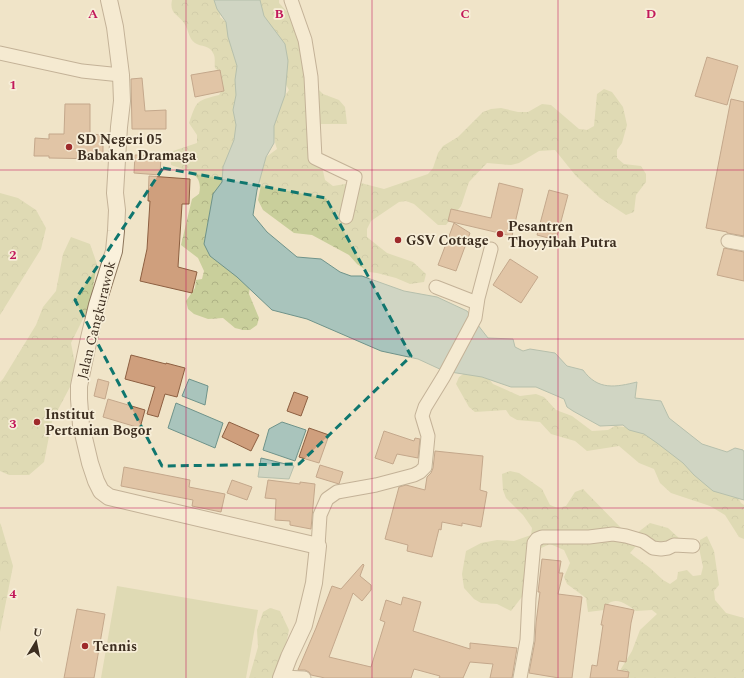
<svg xmlns="http://www.w3.org/2000/svg" width="744" height="678" font-family="Spectral,serif">
<defs>
<pattern id="forest-crowns" width="20" height="18" patternUnits="userSpaceOnUse"><rect width="20" height="18" fill="#c9cf9b"/><path d="M2 6a3 3 0 1 1 6 0M12 15a3 3 0 1 1 6 0" fill="none" stroke="#aeb285"/></pattern>
</defs>
<rect width="100%" height="100%" fill="#f0e4c8"/>
<path fill="#c9cf9b" d="M117 586 258 610 246 678H101Z"/>
<path fill="url(#forest-crowns)" d="M172 0H220L222 8 220 17 226 22 232 33V49L237 66 251 277 249 294 259 318 257 325 250 330H243L235 328 223 318 208 319 194 314 188 309 186 301 195 288 196 280 202 279 204 271 198 258 181 245 192 199 199 194C204 173 187 171 171 165L170 158 173 151 197 143V135L189 123C197 101 195 101 219 95L223 88 221 73 215 68C214 64 216 57 213 53 210 45 201 47 195 43 188 38 189 30 184 23 178 14 169 14 172 0Z
M252 0H279V3L303 29 316 87 323 94 339 100 345 107 347 124H321L319 131 323 171 325 180 333 186 357 182 384 189 428 174 433 168 438 153 443 146 458 137 483 112 491 109 501 108 518 112H528L542 104 551 105 579 129 587 130 594 126 597 94 604 89 612 92 623 107 627 125 622 143 617 150V158L624 164 641 166 646 174V182L636 195 634 212 626 215 600 198 576 176 555 150 539 151 519 163 511 165 487 163 469 182 461 206 446 225H438L414 204 406 201 399 202 371 221 367 229V237L387 253 413 262 426 274 424 282 410 284 396 278 377 273 369 272 357 264 349 255 312 235 294 233 263 210 258 200 261 185 259 177 266 157 277 149C273 139 274 126 272 114L289 90 281 76 268 22Z
M0 193 18 198 36 210 46 228 41 249 0 315Z
M71 237 90 244 97 264 90 305 71 343 75 364 71 385 52 421 44 462 29 475H9L0 471V382L3 379 36 325 43 307 56 291 63 254Z
M466 372 489 379 493 384 520 396 536 394 544 397 556 410 572 416 592 431 608 430 615 426 646 429 737 495 741 503 744 505V539L739 537 725 515 710 506 671 493 660 483 654 469 639 463 619 446 587 451 575 441 551 434 540 422 517 420 510 416 506 410 475 412 469 407 456 384 459 377Z
M510 471 519 473 542 489 550 505 558 508 566 506 575 492 583 489 621 528 629 532 637 533 650 523 668 528 681 540C679 545 677 550 673 553 663 559 645 550 636 546L630 553 650 568 663 580 670 584 677 579 678 572 687 570 693 576 701 575 703 567 699 548 700 540 707 536 714 551 719 585 714 591 715 600 726 613 744 618V678H621L619 672 632 651 640 630 657 614 652 610 636 611C629 606 617 596 608 604 606 606 606 608 604 610L588 612 586 598 567 584 564 577 570 563 564 550 550 544 539 549 528 589 511 611 497 604 481 603 474 599 464 588 462 574 466 551 481 543 497 540 514 541 531 535 532 528 523 515 506 498 503 490 502 474Z
M0 523 1 525 13 566 0 632Z
M270 608 280 611 289 630 282 663 272 678H249L258 647 257 630 263 612Z"/>
<path fill="#a9c4bc" stroke="#6f938a" d="M214 0H260L264 16 285 44 288 61 285 95 274 126V143L266 157 257 190 253 215 267 232 297 257 321 259 340 272 351 276H362L404 291 437 297 467 311 488 338 513 339 515 347 523 351 530 349 555 353 567 366 583 370C598 391 616 387 637 382L635 398 661 401 669 418 702 444 727 452 735 448 743 450 744 452V500L713 491 694 475 683 463 657 443 644 434 629 430 623 425 600 426 573 411 567 407 564 399 536 387H511L482 377 444 371 418 359 381 351 307 319 272 310 237 277 210 256 204 244 213 194 222 182 223 167 234 140 236 125 233 110 236 95 235 80 237 66 228 37 226 22 217 9Z
M189 379 208 386 205 405 182 396Z
M176 403 223 423 215 448 168 428Z
M282 422 306 430 295 461 263 450 269 429Z
M261 458 294 466 289 479 258 477Z"/>
<path fill="#cf9f7d" stroke="#8d5f41" d="M707 57 738 66 727 105 695 96Z
M220 70 224 91 195 97 191 75Z
M142 78 145 111 166 110V129H132L131 79Z
M731 99 744 102V236L727 233V232L706 228Z
M65 104H90V134L103 135V159L49 158V156H34L35 138 49 139V134H64Z
M135 155 161 156 160 175 134 173Z
M149 176 190 179 189 204H182L178 267 197 272 192 293 140 281 147 249 150 201H148Z
M499 183 523 189 512 236 448 221 451 209 491 218Z
M549 190 568 195 556 240 537 235Z
M454 223 470 233 456 271 438 265Z
M724 248 744 252V281L717 275Z
M510 259 538 277 521 303 493 285Z
M131 355 166 364V363L185 368 177 397 165 394 158 417 147 414 155 387 125 379Z
M98 379 109 382 105 399 94 396Z
M294 392 308 397 301 416 287 411Z
M108 399 145 410 140 428 103 417Z
M229 422 259 435 251 451 222 437Z
M309 428 329 435 319 463 299 457Z
M384 431 414 441 415 438 420 439 418 458 397 454 393 464 375 458Z
M435 451 483 456 480 490 487 492 481 527 462 523V526L442 522 441 530 439 529 432 557 407 551 408 545 385 539 399 487 406 485 425 490 427 477 431 473 433 468Z
M320 465 343 472 339 484 316 477Z
M124 467 190 480 189 487 225 494 221 512 192 506 193 500 121 486Z
M232 480 252 487 247 500 227 493Z
M268 480 300 484V482L315 484 311 529 290 525V521L275 520 276 499 265 498Z
M542 559 561 561 559 573H563L558 594 582 597 572 678H559L529 673 535 641 536 623 540 592H538Z
M363 564 364 565 360 576 371 585V590L362 601 353 593 329 657 371 667 385 622 380 620 386 600 401 605 403 597 421 602 413 631 470 649V643L517 648 512 678H490L493 664 470 662 463 678H439L440 676 414 669 411 678H325L311 675 309 672 305 670H298L316 628 332 586 341 589Z
M605 604 634 610 631 623 626 662 619 661 617 670 629 672 628 678H590L592 665 597 666 603 625H601Z
M77 609 105 614 94 678H64Z"/>
<g fill="none" stroke-linecap="round" stroke-linejoin="round">
<defs>
<path id="minor" d="M291 0 305 40 311 77 315 158 355 177 346 217
M0 53 82 71 121 75
M728 241 744 244
M436 287 477 303
M318 546 320 515 327 499 337 492 376 485 414 475 420 472 425 467 428 436 422 416 425 407 444 376 475 318 478 298 491 249
M281 677 304 678
M520 678 527 640 529 598 534 543 537 539 542 537H589L613 534 626 536 643 541 653 548 661 549 668 548 674 545 693 546"/>
<path id="tertiary" d="M109 0 115 27 121 75 122 101 119 127 115 193 117 210 116 231 114 251 97 305 89 338 79 386V399L81 425 90 463 96 481 101 491 109 497 318 546 314 583 304 625 289 657 281 678"/>
</defs>
<use href="#minor" stroke="#8d765c" stroke-width="15"/>
<use href="#tertiary" stroke="#8d765c" stroke-width="18"/>
<use href="#minor" stroke="#faf1dc" stroke-width="13"/>
<use href="#tertiary" stroke="#faf1dc" stroke-width="16"/>
</g>
<path d="M0 0H744V678H0ZM163 168 326 198 411 356 299 464 162 466 75 300Z" fill="#f0e4c8" fill-opacity=".55" fill-rule="evenodd"/>
<path fill="none" stroke="#0f766e" stroke-width="3" stroke-dasharray="8 5" stroke-linejoin="round" d="M163 168 326 198 411 356 299 464 162 466 75 300Z"/>
<path fill="none" stroke="#c2185b" stroke-width="1" stroke-opacity="0.55" d="M186 0V678M372 0V678M558 0V678M0 170H744M0 339H744M0 508H744"/>
<g fill="#9e2a2b" stroke="#f7eed8" stroke-width="1.5">
<circle cx="69" cy="147" r="4"/>
<circle cx="500" cy="234" r="4"/>
<circle cx="398" cy="240" r="4"/>
<circle cx="37" cy="422" r="4"/>
<circle cx="85" cy="646" r="4"/>
</g>
<g text-anchor="middle" stroke-width="3.5" stroke-linejoin="round" paint-order="stroke">
<g font-size="14" font-weight="bold" fill="#3d2e20" stroke="#f7eed8" text-anchor="start">
<text x="77" y="144">SD Negeri 05<tspan x="77" dy="16">Babakan Dramaga</tspan></text>
<text x="508" y="231">Pesantren<tspan x="508" dy="16">Thoyyibah Putra</tspan></text>
<text x="406" y="245">GSV Cottage</text>
<text x="45" y="419">Institut<tspan x="45" dy="16">Pertanian Bogor</tspan></text>
<text x="93" y="651">Tennis</text>
</g>
<g font-size="14" fill="#3d2e20" stroke="#f7eed8">
<text transform="translate(96 320) rotate(-76)" y="5">Jalan Cangkurawok</text>
</g>
</g>
<g font-size="13" text-anchor="middle" font-weight="bold" fill="#c2185b" stroke="#f7eed8" stroke-width="3.5" stroke-linejoin="round" paint-order="stroke">
<text x="93" y="18">A</text>
<text x="279" y="18">B</text>
<text x="465" y="18">C</text>
<text x="651" y="18">D</text>
<text x="13" y="89">1</text>
<text x="13" y="259">2</text>
<text x="13" y="428">3</text>
<text x="13" y="598">4</text>
</g>
<g transform="translate(36 642) rotate(10)" stroke="#f7eed8" stroke-width="3" paint-order="stroke">
<path d="M0-3L7 15L0 10L-7 15Z" fill="#3d2e20"/>
<text y="-6" font-size="11" font-weight="bold" text-anchor="middle" fill="#3d2e20">U</text>
</g>
</svg>
